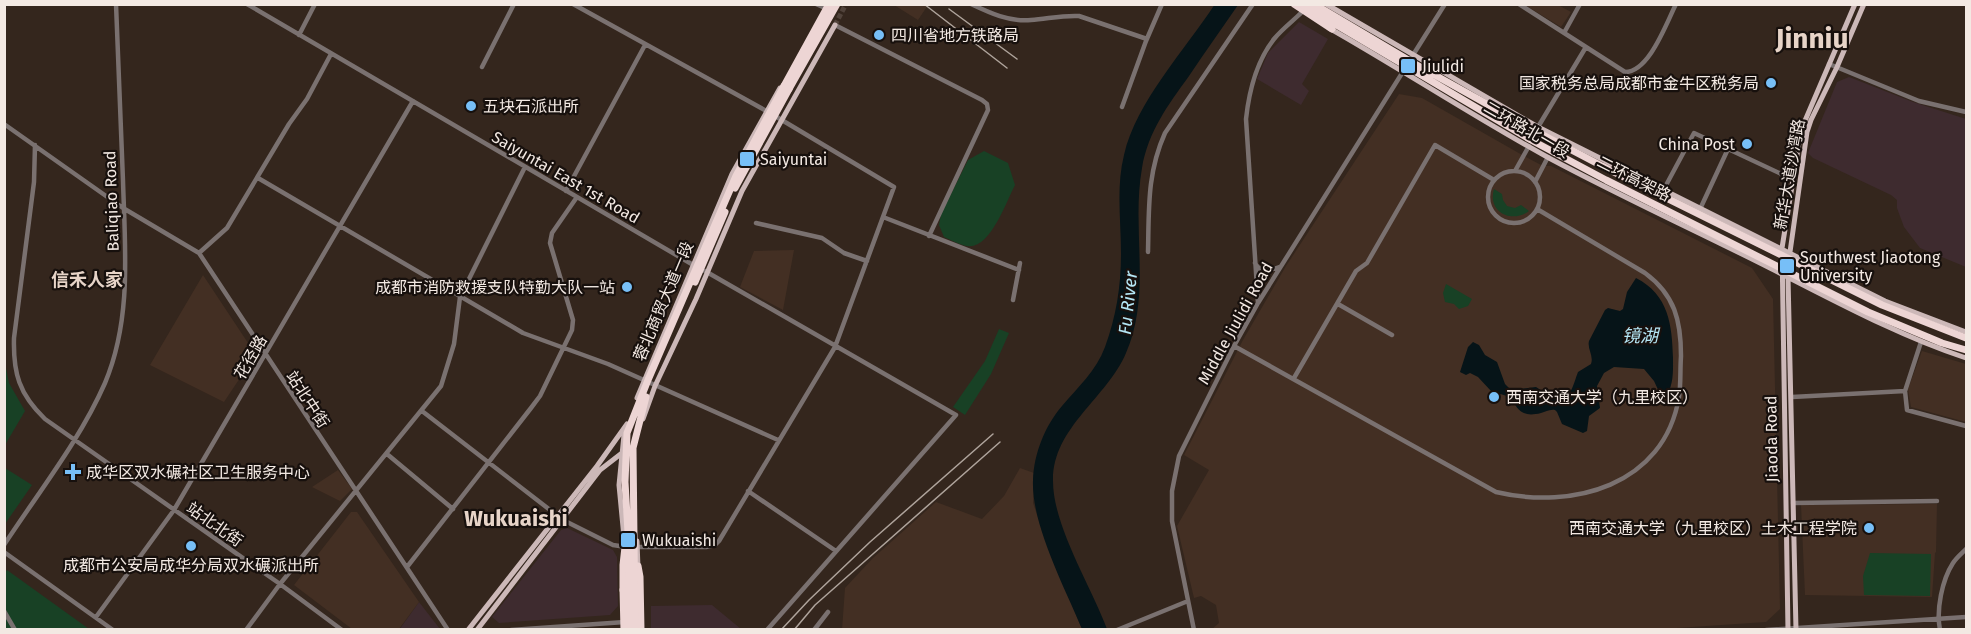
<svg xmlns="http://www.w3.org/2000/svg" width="1971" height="634" font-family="'Fira Sans','Noto Sans SC',sans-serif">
<rect width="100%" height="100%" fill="#34261d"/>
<path fill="#3e2b2f" d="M1299 22 1328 39 1302 84 1309 91 1301 105 1257 79 1268 53Z
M1849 77 1913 102 1966 119V267L1920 248 1904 227 1897 208V200L1891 195 1813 158 1808 153 1837 82Z
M567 528 613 550 617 557 618 606 610 615 499 623 492 617 561 530Z
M419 602 440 629 399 630Z
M712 605 741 629H651V606Z"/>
<path fill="#432f23" d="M894 5H928L918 20Z
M1525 5H1558L1571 12 1561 27Z
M1399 94 1422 98 1524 156 1543 166H1551L1752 268 1773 299 1780 609 1766 622 1647 630 1212 629 1219 623 1216 605 1201 596 1194 598 1177 526 1209 470 1184 455 1243 340 1286 266Z
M794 250 783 310 740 287 754 251Z
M203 275 252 349V360L224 402 150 365Z
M1922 351 1966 364V422L1911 407 1908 389Z
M1020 468 1034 473 1033 503 1049 550 1082 629 842 630 845 588 873 558 936 502 982 519 1004 496Z
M338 470 352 489 340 501 312 487Z
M1937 504 1936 552 1935 553 1932 597 1805 595 1801 505Z
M351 512H357L419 602 399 629H352L294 585Z"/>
<path fill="#184125" d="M984 151 1008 163 1015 185C1006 202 990 250 967 246 960 245 951 240 944 237L939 225 941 214 968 160Z
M1494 189 1502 194 1503 200 1507 206 1515 208 1521 205 1529 211C1512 224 1487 212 1494 189Z
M1446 284 1472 299 1468 306 1459 309 1454 304 1445 302 1443 293Z
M999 329 1009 333 991 374 965 415 953 407 985 361Z
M5 363 9 383 25 411 5 445Z
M5 468 32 485 5 524Z
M1870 553 1931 554 1930 596 1864 595 1863 576Z
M7 570 89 629H5L4 574Z"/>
<path fill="#061418" d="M1215 4 1238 5C1222 28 1205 52 1189 76 1168 105 1148 132 1142 168 1131 230 1152 293 1126 353 1107 398 1052 428 1053 481 1053 526 1091 586 1107 629H1082C1065 588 1031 524 1033 480 1034 453 1045 426 1062 406 1078 387 1096 371 1105 347 1116 317 1121 287 1121 254 1121 221 1116 187 1124 155 1136 102 1185 50 1215 4Z
M1636 278C1669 295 1672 325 1673 358 1673 371 1674 388 1664 398L1661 396 1654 381 1644 369 1614 367 1604 373 1597 386 1600 408 1589 416 1587 431 1583 433 1562 424 1557 412 1555 410C1549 409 1546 412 1541 413 1521 418 1518 409 1510 397L1491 391 1478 377 1470 373 1466 375 1460 372 1468 347 1473 342 1479 345 1485 355 1497 362 1505 384 1511 390 1536 387 1556 400C1572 398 1573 385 1578 372L1591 364C1594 356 1587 349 1589 341L1605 310 1608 308 1620 311 1623 309 1627 292Z"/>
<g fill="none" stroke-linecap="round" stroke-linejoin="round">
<path stroke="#51433b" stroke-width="5" stroke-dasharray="5 2.5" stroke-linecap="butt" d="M835 25 846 4"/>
<path stroke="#7a7170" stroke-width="4.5" d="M247 4 695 266
M573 4 770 113 894 187 835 347 719 541 715 545 706 547H634
M816 4 825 8
M971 4C990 13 1009 22 1031 20 1047 19 1062 15 1079 16L1147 39
M1519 4 1625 72C1649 72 1666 24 1676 4
M835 25 982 100 987 104 988 110 929 236
M1564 33 1580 4
M299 35 315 4
M1408 63 1445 4
M1829 64 1919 101 1966 112
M482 67 514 4
M1122 107 1146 41 1162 4
M4 124 123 208 199 253 448 630
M1538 127 1586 47
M35 145 34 182 14 338C13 373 19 394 45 419L280 584 342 630
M1515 171 1529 146
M1488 197a26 26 0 1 1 52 0a26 26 0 1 1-52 0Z
M258 178 523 333 608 364 778 440
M1535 182 1548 157
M1664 189 1694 133 1792 179
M566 191 645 45
M1701 207 1728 149
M883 217 1019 270
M756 223 822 238 844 253 867 261
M1148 252C1149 209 1147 173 1165 133L1253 4
M199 253 227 228 289 124 307 99 331 54
M1255 263C1260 274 1270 270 1280 267
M705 271 956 415 767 630
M1013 300 1020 263
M1258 303 1246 119C1249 91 1256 62 1274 39 1282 29 1293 21 1302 12
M1338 304 1392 335
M1921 342 1905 391 1907 410 1966 426
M1234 346 1496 492C1572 510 1664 486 1679 397 1681 384 1680 370 1681 356 1681 321 1675 295 1645 273L1537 209
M1294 378 1356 271 1367 263 1435 145 1494 180
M1792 397 1905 391
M422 411 563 520 613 545 626 547
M387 454 453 509
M748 491 836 551
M1793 503 1937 501
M4 545C38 493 80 440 105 383 132 319 125 249 123 181 121 122 118 63 116 4
M4 552 113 630
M407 567 531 408 540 396 572 330 573 320 550 243 552 233 577 197
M4 611 15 630
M96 617 174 510 413 101
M246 630 280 584 441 386 454 344 460 297 525 167
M511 630 625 622
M814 630 828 612
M1117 630 1188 601
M1194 630 1172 521V491L1179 456 1234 346 1258 303 1404 70
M1766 630 1966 617
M1940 630C1936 610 1942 580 1953 563 1956 558 1962 553 1966 549"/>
<path stroke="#ccb8b8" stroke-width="5" d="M1326 4 1538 127 1885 301 1966 332
M1329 28C1403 70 1474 117 1549 158 1618 195 1690 228 1760 263 1828 297 1894 334 1966 358
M637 398 732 174 780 88
M643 419 655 386 696 299 742 191 835 25
M624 435 619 485 625 548
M637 541 638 568
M468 630 597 466 627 424
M477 630 600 470 622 453
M1788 630 1782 248 1801 130 1855 4
M1796 630 1788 277 1790 252 1807 132 1811 120 1837 67 1864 4"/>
<path stroke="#edd5d4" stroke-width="7" d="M1294 4 1332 29
M784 86 829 4
M789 89 837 4
M638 566 640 577 641 630
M623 590V565L625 547"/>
<path stroke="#afa49c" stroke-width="1.5" d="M924 4 1007 68
M949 9 1017 59
M781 630 809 600 870 542 993 434
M794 630 815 605 1000 442"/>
<path stroke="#edd5d4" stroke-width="7" d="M1301 4 1531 140 1606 180 1868 312 1942 343 1966 350
M1314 4 1415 64 1541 134 1602 166 1882 305 1966 338
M735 188 789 89
M695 282 725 212
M623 590 624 630
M630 630 629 549 625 482 627 433 648 380 736 176 784 86
M635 630 633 448 646 397"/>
</g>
<g fill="#77bff7" stroke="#17100d" stroke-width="2">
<circle cx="879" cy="35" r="6"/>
<rect x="1400" y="58" width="16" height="16" rx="3"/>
<circle cx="1771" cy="83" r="6"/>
<circle cx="471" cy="106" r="6"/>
<circle cx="1747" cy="144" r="6"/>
<rect x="739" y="151" width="16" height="16" rx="3"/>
<rect x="1779" y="258" width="16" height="16" rx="3"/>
<circle cx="627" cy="287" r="6"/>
<circle cx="1494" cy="397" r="6"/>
<path d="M70 463h6v6h6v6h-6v6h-6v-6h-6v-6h6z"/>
<circle cx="1869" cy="528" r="6"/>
<rect x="620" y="532" width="16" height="16" rx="3"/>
<circle cx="191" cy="546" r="6"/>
</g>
<g text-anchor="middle" stroke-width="4.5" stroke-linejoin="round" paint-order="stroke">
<g font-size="16" fill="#f3e9e3" stroke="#17100d" text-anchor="start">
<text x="891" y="41">四川省地方铁路局</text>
<text x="1422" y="72">Jiulidi</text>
<text x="1759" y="89" text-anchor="end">国家税务总局成都市金牛区税务局</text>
<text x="483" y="112">五块石派出所</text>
<text x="1735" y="150" text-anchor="end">China Post</text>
<text x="760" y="165">Saiyuntai</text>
<text x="1800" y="263">Southwest Jiaotong<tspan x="1800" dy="18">University</tspan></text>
<text x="615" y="293" text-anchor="end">成都市消防救援支队特勤大队一站</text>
<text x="1506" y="403">西南交通大学（九里校区）</text>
<text x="86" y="478">成华区双水碾社区卫生服务中心</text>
<text x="1857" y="534" text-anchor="end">西南交通大学（九里校区）土木工程学院</text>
<text x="642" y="546">Wukuaishi</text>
<text x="191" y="571" text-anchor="middle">成都市公安局成华分局双水碾派出所</text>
</g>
<g font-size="16" fill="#f3e9e3" stroke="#17100d">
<text transform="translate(1527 129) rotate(30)" y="6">二环路北一段</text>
<text transform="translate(1789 174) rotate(-80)" y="6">新华大道沙湾路</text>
<text transform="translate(566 177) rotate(30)" y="6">Saiyuntai East 1st Road</text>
<text transform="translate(1634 178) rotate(27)" y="6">二环高架路</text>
<text transform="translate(111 201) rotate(-92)" y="6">Baliqiao Road</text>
<text transform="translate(663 301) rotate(-67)" y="6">蓉北商贸大道一段</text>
<text transform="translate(1235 323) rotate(-61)" y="6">Middle Jiulidi Road</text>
<text transform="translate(250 357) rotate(-60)" y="6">花径路</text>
<text transform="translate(308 399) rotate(57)" y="6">站北中街</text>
<text transform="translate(1771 439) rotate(-91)" y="6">Jiaoda Road</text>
<text transform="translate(215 524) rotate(35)" y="6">站北北街</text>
</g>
<g font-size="18" font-weight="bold" fill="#e7d4c8" stroke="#17100d">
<text x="87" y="286">信禾人家</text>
</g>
<g font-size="18" font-style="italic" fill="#b4e6f5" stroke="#17100d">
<text transform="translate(1128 303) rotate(-84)" y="6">Fu River</text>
<text x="1640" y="342">镜湖</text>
</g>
<g font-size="22" font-weight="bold" fill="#e7d4c8" stroke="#17100d">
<text x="516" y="526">Wukuaishi</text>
</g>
<g font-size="28" font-weight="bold" fill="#e7d4c8" stroke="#17100d">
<text x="1812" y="48">Jinniu</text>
</g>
</g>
<rect width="1971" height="634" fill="none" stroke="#f3e9e3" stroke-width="12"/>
</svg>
